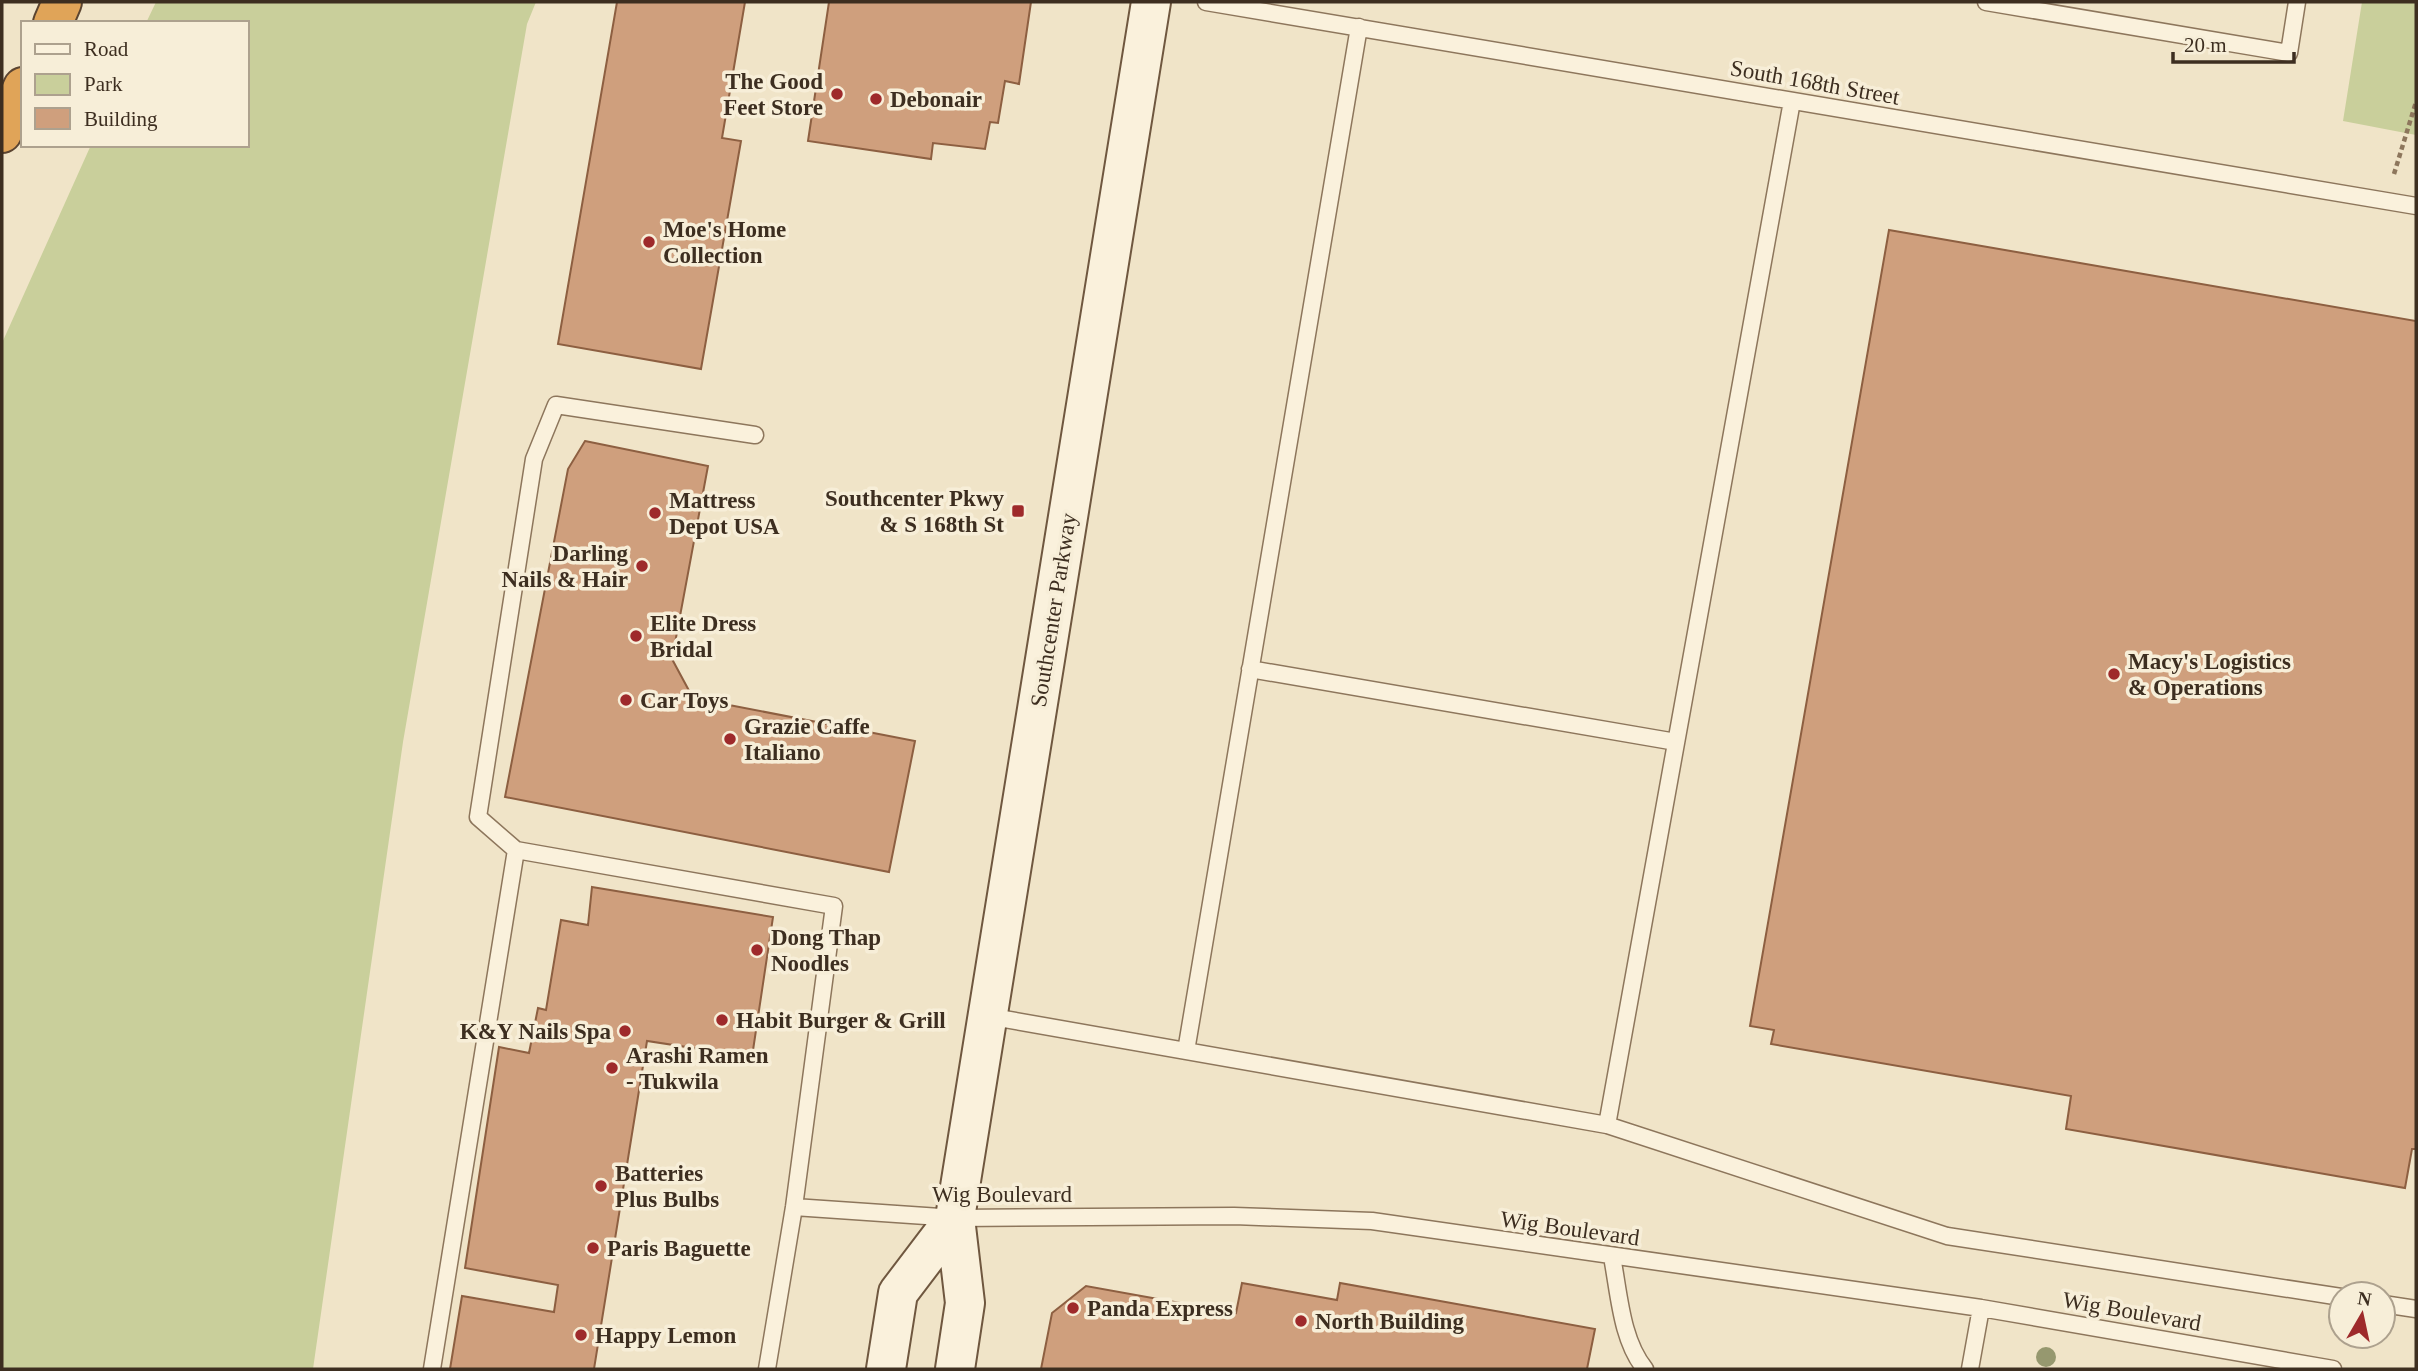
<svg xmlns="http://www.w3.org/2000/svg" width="2418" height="1371" font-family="Georgia,serif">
<rect width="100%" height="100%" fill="#f0e4c8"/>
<path fill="#c9cf9b" d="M156 2H536L527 24 403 742 313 1369H2V343L91 145H247V23H146Z
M2362 2H2416V135L2343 121Z"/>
<path fill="#cf9f7d" stroke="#8d5f41" stroke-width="2" d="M617 2H745L722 138 741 141 701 369 558 344Z
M829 2H1031L1019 84 1005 81 998 123 990 122 985 149 933 143 931 159 808 141Z
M1889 230 2416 321V1149H2412L2405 1188 2066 1129 2071 1096 1771 1044 1774 1030 1750 1026Z
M585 441 708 466 672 659 693 698 915 741 889 872 505 797 568 469Z
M592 887 773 917 752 1057 647 1041 594 1369H450L462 1296 554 1312 558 1285 465 1268 499 1047 529 1053 538 1008 546 1010 561 920 588 925Z
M1242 1283 1337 1300 1340 1283 1595 1329 1587 1369H1041L1052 1313 1086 1286 1236 1313Z"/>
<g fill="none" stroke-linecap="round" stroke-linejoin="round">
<defs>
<path id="lane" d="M1206 2 2416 206
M1986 2 2289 53 2297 2
M1792 101 1607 1125 1947 1236 2341 1297
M755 435 556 405 534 459 478 817 516 850 834 906 794 1207 767 1369
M1250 669 1676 742
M987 1016 1607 1125
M1186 1051 1359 27
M794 1207 955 1218 1234 1216 1372 1221 1981 1308 2333 1369
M1612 1257C1619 1292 1621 1340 1645 1369
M2383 1304 2416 1309
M432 1369 516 850
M1970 1369 1981 1308"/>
<path id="secondary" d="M886 1369 898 1293 955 1218
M955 1369 965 1303 955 1218 1151 2"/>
<path id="highway" d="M53 23 62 2
M2 133 23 87"/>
</defs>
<use href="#lane" stroke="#8d765c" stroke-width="19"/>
<use href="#secondary" stroke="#6f573f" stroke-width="42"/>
<use href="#highway" stroke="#5b4430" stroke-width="42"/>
<path stroke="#8d765c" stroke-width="4.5" stroke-dasharray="5 3.5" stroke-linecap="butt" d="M2394 174 2416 102"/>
<use href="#lane" stroke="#faf1dc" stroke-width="16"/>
<use href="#secondary" stroke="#faf1dc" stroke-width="38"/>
<use href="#highway" stroke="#e0a458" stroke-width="38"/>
</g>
<circle fill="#96986f" cx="2046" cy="1357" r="10"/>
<g fill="#9e2a2b" stroke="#f7eed8" stroke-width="2.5">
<circle cx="837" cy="94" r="7"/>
<circle cx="876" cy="99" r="7"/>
<circle cx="649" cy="242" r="7"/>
<rect x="1011" y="504" width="14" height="14" rx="3.5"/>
<circle cx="655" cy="513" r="7"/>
<circle cx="642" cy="566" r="7"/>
<circle cx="636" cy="636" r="7"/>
<circle cx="2114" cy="674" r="7"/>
<circle cx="626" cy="700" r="7"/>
<circle cx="730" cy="739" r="7"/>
<circle cx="757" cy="950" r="7"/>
<circle cx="722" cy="1020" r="7"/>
<circle cx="625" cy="1031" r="7"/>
<circle cx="612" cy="1068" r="7"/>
<circle cx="601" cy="1186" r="7"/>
<circle cx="593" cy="1248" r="7"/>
<circle cx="1073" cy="1308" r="7"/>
<circle cx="1301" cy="1321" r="7"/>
<circle cx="581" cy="1335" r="7"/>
</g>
<g text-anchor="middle" stroke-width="7" stroke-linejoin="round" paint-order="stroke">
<g font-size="23" font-weight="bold" fill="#3d2e20" stroke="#f7eed8" text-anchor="start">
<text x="823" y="89" text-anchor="end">The Good<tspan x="823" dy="26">Feet Store</tspan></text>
<text x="890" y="107">Debonair</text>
<text x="663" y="237">Moe's Home<tspan x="663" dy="26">Collection</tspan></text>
<text x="1004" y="506" text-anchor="end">Southcenter Pkwy<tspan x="1004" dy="26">&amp; S 168th St</tspan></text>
<text x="669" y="508">Mattress<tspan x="669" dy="26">Depot USA</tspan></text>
<text x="628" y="561" text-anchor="end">Darling<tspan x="628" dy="26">Nails &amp; Hair</tspan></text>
<text x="650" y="631">Elite Dress<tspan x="650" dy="26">Bridal</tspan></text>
<text x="2128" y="669">Macy's Logistics<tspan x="2128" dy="26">&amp; Operations</tspan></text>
<text x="640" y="708">Car Toys</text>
<text x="744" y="734">Grazie Caffe<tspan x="744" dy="26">Italiano</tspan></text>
<text x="771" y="945">Dong Thap<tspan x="771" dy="26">Noodles</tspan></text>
<text x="736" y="1028">Habit Burger &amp; Grill</text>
<text x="611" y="1039" text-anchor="end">K&amp;Y Nails Spa</text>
<text x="626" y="1063">Arashi Ramen<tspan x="626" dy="26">- Tukwila</tspan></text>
<text x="615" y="1181">Batteries<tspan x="615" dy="26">Plus Bulbs</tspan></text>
<text x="607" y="1256">Paris Baguette</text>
<text x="1087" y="1316">Panda Express</text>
<text x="1315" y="1329">North Building</text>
<text x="595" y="1343">Happy Lemon</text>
</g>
<g font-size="23" fill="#3d2e20" stroke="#f7eed8">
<text transform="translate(1815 82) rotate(10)" y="8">South 168th Street</text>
<text transform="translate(1053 610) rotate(-81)" y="8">Southcenter Parkway</text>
<text x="1002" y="1202">Wig Boulevard</text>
<text transform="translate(1570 1228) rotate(8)" y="8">Wig Boulevard</text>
<text transform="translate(2132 1311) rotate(10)" y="8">Wig Boulevard</text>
</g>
</g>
<rect width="2418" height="1371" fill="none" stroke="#3d2e20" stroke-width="7"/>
<rect x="21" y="21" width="228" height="126" fill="#f7eed8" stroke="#ada18e" stroke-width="2"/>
<rect x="35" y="44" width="35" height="10" fill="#faf1dc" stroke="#ada18e" stroke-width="2"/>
<text x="84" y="56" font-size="21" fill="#3d2e20">Road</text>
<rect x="35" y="74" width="35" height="21" fill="#c9cf9b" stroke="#ada18e" stroke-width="2"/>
<text x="84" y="91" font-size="21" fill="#3d2e20">Park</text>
<rect x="35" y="108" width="35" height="21" fill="#cf9f7d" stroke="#ada18e" stroke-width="2"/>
<text x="84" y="126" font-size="21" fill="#3d2e20">Building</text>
<g transform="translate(2362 1315) rotate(9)"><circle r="33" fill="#f7eed8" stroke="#ada18e" stroke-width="2"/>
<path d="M0-5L12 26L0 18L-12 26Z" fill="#9e2a2b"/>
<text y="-10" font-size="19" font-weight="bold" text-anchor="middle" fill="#3d2e20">N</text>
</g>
<path d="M2173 52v10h121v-10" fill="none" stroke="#3d2e20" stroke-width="3.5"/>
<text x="2184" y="52" font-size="21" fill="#3d2e20" stroke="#f7eed8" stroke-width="5" paint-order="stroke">20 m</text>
</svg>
